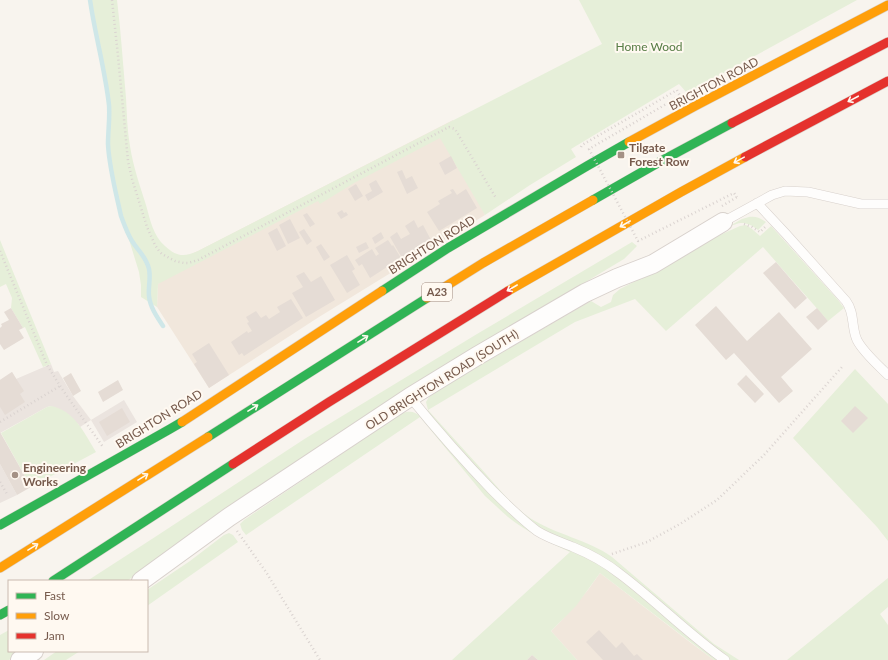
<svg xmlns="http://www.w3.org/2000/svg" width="888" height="660" font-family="Lato,sans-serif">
<rect width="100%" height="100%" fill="#f8f4ee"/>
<path fill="#f1e7dc" d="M453 120 485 215 319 317 209 388 157 307 158 284 181 255H189L198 251Z
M600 573 691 643 714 660H577L551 631 560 622 588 590Z"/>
<path fill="#ebe4df" d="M51 364 54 372 58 371 73 396 91 420 124 400 137 422 104 442 91 420 80 427 78 424 51 406 47 407 0 433V380L12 372 16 379Z
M0 464 17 495 0 503Z"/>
<path fill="#e6efd9" d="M90 0H117C121 32 123 65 126 98 127 114 127 130 130 146 133 166 140 186 146 205 150 219 153 236 165 246 177 257 184 257 198 251L602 44 579 0H857L687 93 679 84 571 149 576 157 530 185 485 215 440 138 354 183 320 204 318 201 158 284 157 307 141 297V285L139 272 122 217 111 168 108 144 109 106 105 78 93 20Z
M749 217C756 216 760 218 766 222L758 230C745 220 740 222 726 228L742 219Z
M746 225 752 229 760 236 771 226 838 300 844 308 828 321 763 247 666 331 635 299 575 322 428 410C447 431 466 452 485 473 499 489 513 506 530 518 556 535 587 539 612 557L714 644 739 660H714L600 573 576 606 551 631 577 660H538L532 655 527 660H452L570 552C548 542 527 532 508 517 500 510 493 503 485 496L420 417 246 535 242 530 240 524 244 520 402 413C411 411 413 411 420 416L428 410 426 402 429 397 434 393 484 363 591 301 601 307 611 302 613 295 620 289 663 267 711 239 740 226Z
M0 240 51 364 43 367 25 327 23 328 11 308 12 298 6 284 0 287Z
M632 242 637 246 624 259 559 298 414 386 194 533 127 581H87L155 537 306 438 477 334Z
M855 369 888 404V541L877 527 793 438Z
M51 406C74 410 85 434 96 452L31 487 1 433 47 407Z
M229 533 233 535 238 542 147 606V590L190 561 224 535Z
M888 578V607L880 614 888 625V660H787Z
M9 630V651H21L9 660H0V635Z
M57 651H80L66 660H44Z"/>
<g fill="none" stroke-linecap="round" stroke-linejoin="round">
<path stroke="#cfe7e8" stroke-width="4.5" d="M90 0C95 35 105 69 109 105 110 118 108 131 108 144 109 167 116 193 121 216 124 224 127 233 132 241 138 251 146 256 149 269 151 278 148 287 149 296 150 307 157 317 163 326"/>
</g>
<path fill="#e5dcd5" d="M451 156 457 168 445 175 439 163Z
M402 170 406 179 412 176 418 188 407 194 397 172Z
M376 180 383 192 368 201 365 195 372 191 369 184Z
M356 184 363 196 355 201 348 189Z
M453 189 457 195 466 189 477 208 439 231 427 212 440 204 438 201 452 193 450 190Z
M342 210 344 213 346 212 348 215 341 219 337 213Z
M307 213 315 224 310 227 303 215Z
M290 219 300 238 288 244 279 225Z
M414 220 418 228 423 225 431 240 413 251 415 254 411 256 408 258 406 255 402 258 390 237 397 232 401 239 410 234 405 226Z
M277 228 286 246 277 251 268 233Z
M304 229 312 241 307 245 299 232Z
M381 232 384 238 375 244 372 238Z
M388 240 392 246 393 245 401 258 370 278 362 264 359 266 355 260 372 249 376 256 379 254 375 248Z
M366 242 369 248 359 253 356 247Z
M321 244 330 257 324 261 316 247Z
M347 255 355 269 352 271 360 285 347 293 330 265Z
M776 262 807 298 795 309 763 273Z
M304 272 311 282 321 276 335 300 306 317 292 293 303 287 296 276Z
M291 299 303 318 244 356 242 353 239 355 231 342 247 331 248 333 252 331 247 323 249 322 246 317 256 311 261 318 266 315 269 319 280 312 277 307Z
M716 306 747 341 779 312 812 349 781 377 793 391 779 403 734 353 726 360 695 325Z
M11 308 23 328 19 330 24 338 4 350 0 344V328L2 326 1 324 9 320 4 312Z
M817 308 828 321 818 330 806 317Z
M209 343 229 375 209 388 194 364 197 362 192 354Z
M12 372 24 391 20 394 25 402 5 415 0 407V380Z
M71 373 81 391 73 396 63 378Z
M746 375 764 394 755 403 737 384Z
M118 380 123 390 103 402 98 392Z
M855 406 868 418 853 433 841 421Z
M122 408 130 422 107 436 99 422Z
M0 432 31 487 17 495 0 464Z
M599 630 616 648 622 642 634 656 637 654 643 660H603L586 642Z
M532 655 538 660H527Z"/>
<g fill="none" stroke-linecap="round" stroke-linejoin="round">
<defs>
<path id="lane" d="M757 203 786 234 846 301C855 313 851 327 857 340 863 352 878 365 888 375
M723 222 772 195 785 191 808 192 861 204H888
M410 397C436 429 463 460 492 490 506 504 521 519 537 531 548 538 561 542 573 547 590 554 605 562 620 574 656 601 688 634 725 660"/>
<path id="street" d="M141 581 229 517 410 397 477 356 585 293 617 278 653 264 723 222
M20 660 34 651"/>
<path id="fast" d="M593 200 663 160 732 123
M382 291 448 248 587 166 629 142
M208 437 427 298
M0 525 170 429 182 422
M53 581 233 464
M0 615 9 610"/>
<path id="slow" d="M629 142 695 106 888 5
M508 291 681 192 745 157
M427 298 483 263 593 200
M182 422 382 291
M0 568 208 437"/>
<path id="jam" d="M732 123 888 42
M745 157 888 81
M233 464 329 402 508 291"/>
</defs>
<use href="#lane" stroke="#d8d1cc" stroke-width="10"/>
<use href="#street" stroke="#d8d1cc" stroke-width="20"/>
<use href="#fast" stroke="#d8d0ca" stroke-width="10"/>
<use href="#slow" stroke="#d8d0ca" stroke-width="10"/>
<use href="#jam" stroke="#d8d0ca" stroke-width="10"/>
<path stroke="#dad3d0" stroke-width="2.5" stroke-dasharray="1 3" stroke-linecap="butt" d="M112 0 118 56 128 161 132 179 147 227 155 245 159 251 162 254 175 261 184 263H188L198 260 449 127 455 129 496 198
M581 147 582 145 677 90
M722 206 737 197
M744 224 752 227 760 232 765 227
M0 251 47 365 62 389 103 447
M0 422 60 386
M0 482 7 494
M237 531 266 572 320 660
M612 554 647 542 680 524 717 500 764 455 842 367"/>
<use href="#lane" stroke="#fefdfc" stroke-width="9"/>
<use href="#street" stroke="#fefdfc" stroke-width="18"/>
<use href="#fast" stroke="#30b455" stroke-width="9"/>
<use href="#slow" stroke="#ff9f0a" stroke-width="9"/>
<use href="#jam" stroke="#e5322d" stroke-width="9"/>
<path stroke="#dad3d0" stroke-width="2.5" stroke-dasharray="1 3" stroke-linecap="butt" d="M677 90 680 96 589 149 638 241 734 193 737 197"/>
</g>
<defs><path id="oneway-shaft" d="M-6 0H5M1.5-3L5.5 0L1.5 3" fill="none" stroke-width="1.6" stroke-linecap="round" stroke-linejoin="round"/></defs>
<g stroke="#fff9f1">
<use href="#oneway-shaft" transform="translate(853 99) rotate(152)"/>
<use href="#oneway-shaft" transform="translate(739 160) rotate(151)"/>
<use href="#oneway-shaft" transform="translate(625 224) rotate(150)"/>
<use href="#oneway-shaft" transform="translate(512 288) rotate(150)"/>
<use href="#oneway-shaft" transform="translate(363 339) rotate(-32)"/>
<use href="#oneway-shaft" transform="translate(253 408) rotate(-32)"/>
<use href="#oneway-shaft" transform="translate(143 477) rotate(-32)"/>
<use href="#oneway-shaft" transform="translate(33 547) rotate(-32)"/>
</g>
<g fill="#a49185" stroke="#fff9f1" stroke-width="1.5">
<rect x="617" y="151" width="8" height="8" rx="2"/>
<circle cx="15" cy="475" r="4"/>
</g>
<g text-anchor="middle" stroke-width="4" stroke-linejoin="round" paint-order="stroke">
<rect fill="#fff9f1" stroke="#a08a7e" stroke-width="1" x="422" y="283" width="30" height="18" rx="3"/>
<g font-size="11" font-weight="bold" fill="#775b4d">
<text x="437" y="296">A23</text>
</g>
<g font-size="12" fill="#577d45" stroke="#fff9f1">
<text x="649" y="51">Home Wood</text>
</g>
<g font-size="12" fill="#775b4d" stroke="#fff9f1">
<text transform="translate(714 84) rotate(-28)" y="4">BRIGHTON ROAD</text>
<text transform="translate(432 245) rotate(-32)" y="4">BRIGHTON ROAD</text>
<text transform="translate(442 380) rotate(-32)" y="4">OLD BRIGHTON ROAD (SOUTH)</text>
<text transform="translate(159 419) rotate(-32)" y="4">BRIGHTON ROAD</text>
</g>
<g font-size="12" font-weight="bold" fill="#775b4d" stroke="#fff9f1" text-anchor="start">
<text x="629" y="152">Tilgate<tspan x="629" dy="14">Forest Row</tspan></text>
<text x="23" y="472">Engineering<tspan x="23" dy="14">Works</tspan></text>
</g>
</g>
<rect x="8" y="580" width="140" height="72" fill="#fff9f1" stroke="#c9baaf"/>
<rect x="16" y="593" width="20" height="6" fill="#30b455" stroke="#c9baaf"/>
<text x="44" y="600" font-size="12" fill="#775b4d">Fast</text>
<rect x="16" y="613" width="20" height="6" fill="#ff9f0a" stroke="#c9baaf"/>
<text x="44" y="620" font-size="12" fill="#775b4d">Slow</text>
<rect x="16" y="633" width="20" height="6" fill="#e5322d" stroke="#c9baaf"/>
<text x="44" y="640" font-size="12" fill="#775b4d">Jam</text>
</svg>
